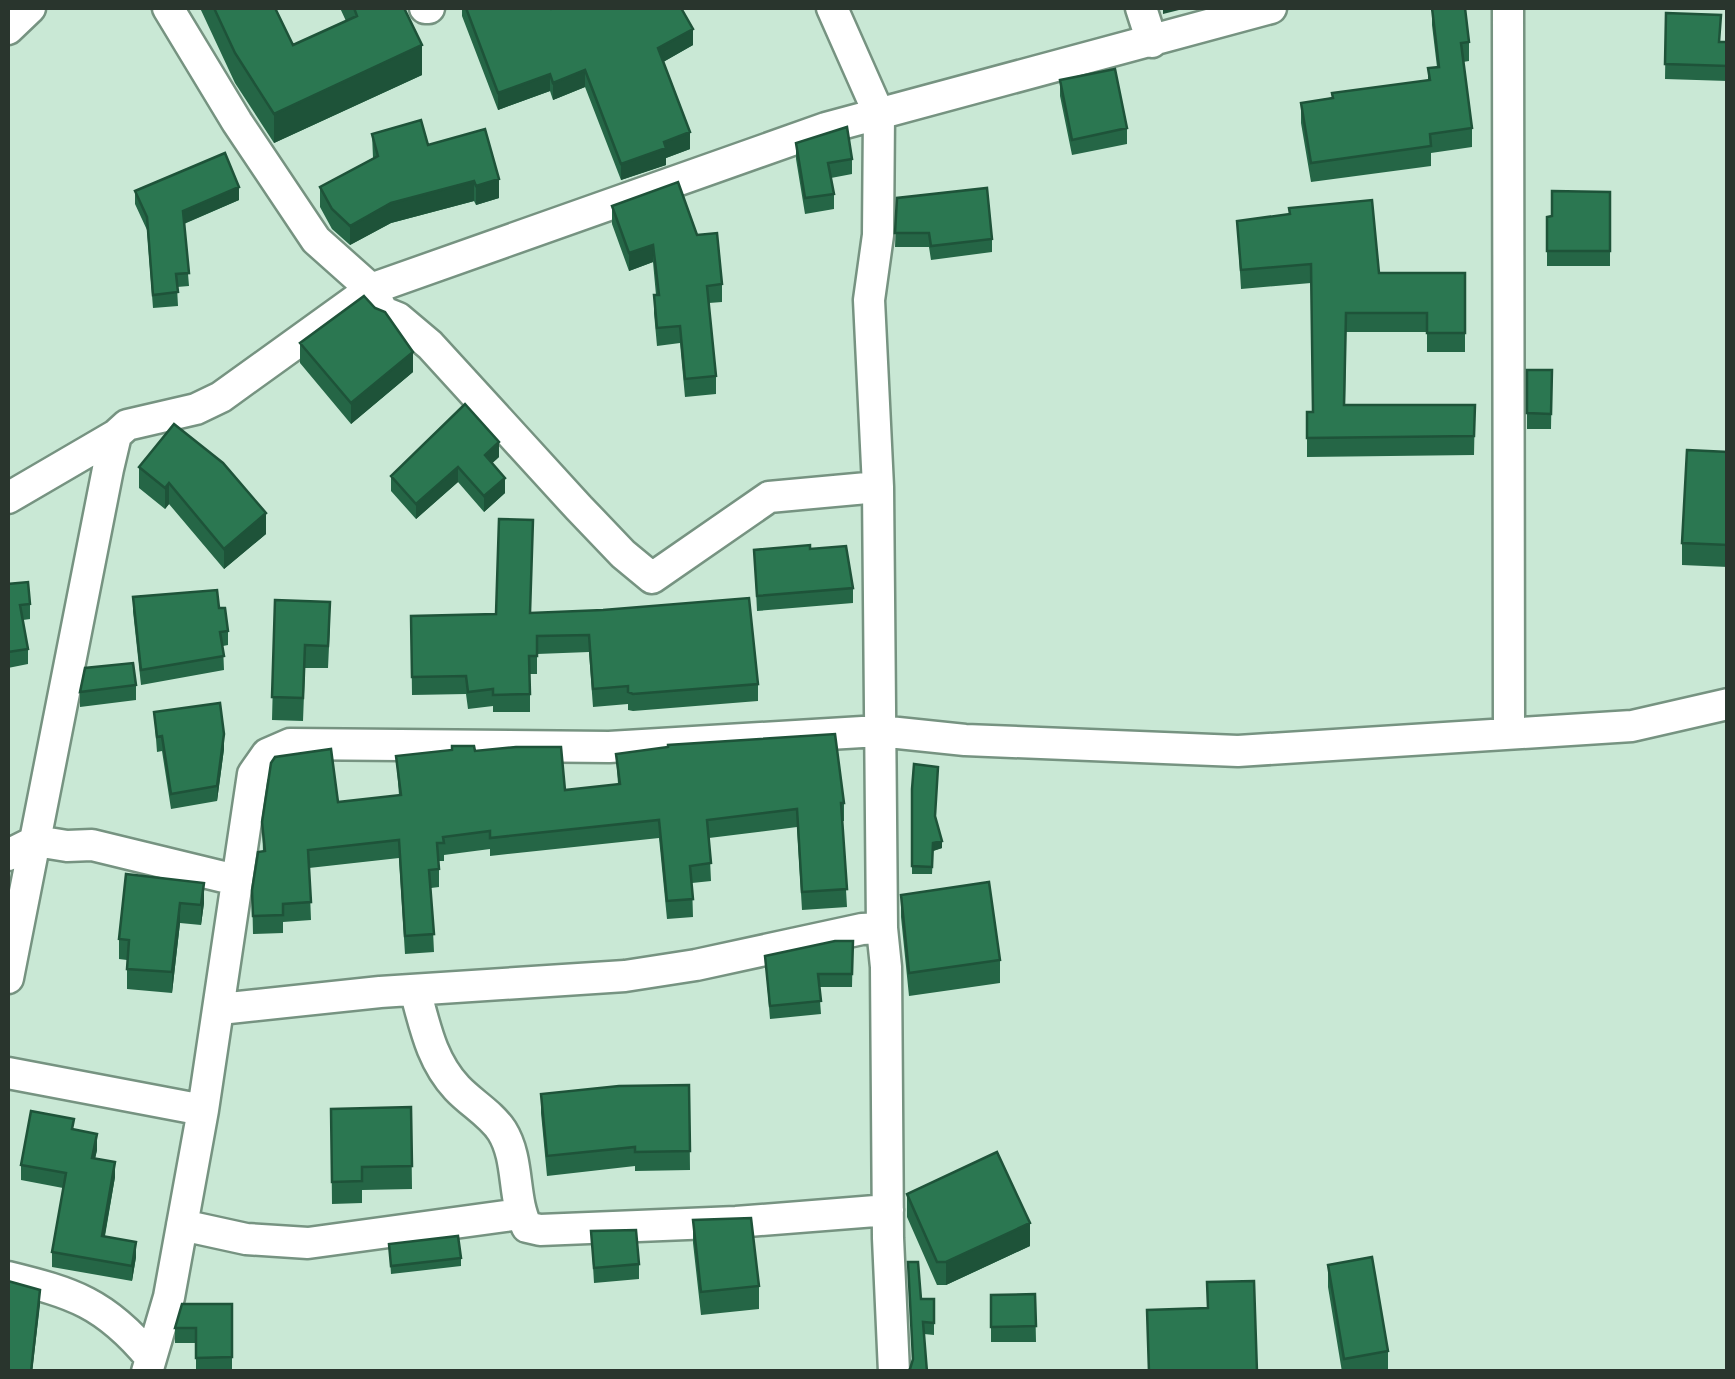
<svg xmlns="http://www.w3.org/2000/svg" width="1735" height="1379" font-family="Barlow,sans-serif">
<rect width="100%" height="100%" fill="#c9e8d5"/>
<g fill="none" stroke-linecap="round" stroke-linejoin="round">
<defs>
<path id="minor" d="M168 8 237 122 316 240 371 289 383 312 398 318 430 345 579 508 623 554 652 578 769 497 878 487
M425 8H429
M832 8 879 114 878 235 869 300 878 487 882 928
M1141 8 1152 42
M1508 8 1509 733
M8 29 30 8
M8 498 116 435
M8 855 36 841 67 846 92 845 236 880
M8 978 108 469 116 435 127 425 196 409 221 397 371 289 826 128 1271 8
M415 990C425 1026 431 1060 457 1088 471 1103 491 1114 502 1131 520 1160 512 1198 527 1227L540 1230 736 1222 888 1210
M220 1009 380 992 625 976 696 965 862 929 882 928 886 967 888 1238 894 1372
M8 1073 203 1110 253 774 267 754 290 744 609 747 879 731 965 740 1238 751 1632 726 1728 704
M182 1225 246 1239 308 1243 520 1214
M8 1277C73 1293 105 1303 150 1357
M147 1372 169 1297 203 1110"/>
</defs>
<use href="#minor" stroke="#769381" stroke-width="35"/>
<use href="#minor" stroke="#fff" stroke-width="30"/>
</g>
<path fill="#256646" d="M200 8H275L293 45 346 21 340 8H404L422 75 274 143 235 83Z
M462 8H550L551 9 693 45 663 62 690 149 666 158V165L621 180 585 87 553 100 550 91 498 110 462 16Z
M1432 8 1469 42V61L1463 62 1472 128V147L1431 153V166L1311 182 1301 123V103L1428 80V68L1437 67 1432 25Z
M1666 13 1720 42H1728V81L1665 79Z
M1060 80 1127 128V144L1072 155 1060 96Z
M372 134 428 145 499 198 476 205 474 201 391 223 350 245 332 229 320 207V187L373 158Z
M796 143 852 159V174L831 178 834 194V209L805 214 796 159Z
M135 191 239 200 184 224 189 286 177 287 178 306 153 308 147 230 135 204Z
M1610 192V266H1547V217L1552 216Z
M897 198 992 239V252L931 260 929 247H895Z
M612 206 697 235 722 284V302L709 303 716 376V394L685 397 680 343 657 346 654 313V295H656L653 262 629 271 612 224Z
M1237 221 1379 273H1465V352H1427V332H1346L1345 405H1475L1474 455 1307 457V412H1313L1311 283 1241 289Z
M300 343 413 372 351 424 300 363Z
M1527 370H1552L1551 429H1527Z
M1728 452V567L1682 565V543Z
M499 457 492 463 505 493 484 512 458 482 416 519 391 491V476Z
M139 467 266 534 224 569 169 504 165 509 139 488Z
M810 549 853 588V603L757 611 754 550Z
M8 584 30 604V619L23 620 28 649V664L8 668Z
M133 597 219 608 228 631V645L223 646 224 670 141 685 133 611Z
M275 600 330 625 328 668H305L303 721 272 720Z
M531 613 758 684V701L633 711 628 710V704L593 707 589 652 537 654V674H530V712H493V706L468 709 466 694 412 695 411 616Z
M136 685V700L80 707V692Z
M154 712 224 749 217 801 171 809 162 751 157 752Z
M475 751 565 790 618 784 616 754 844 803V821H842L847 907 802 910 797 827 709 838 711 881 692 883 693 917 667 919 659 838 490 856V849L444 855V861H439V887L431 888 434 952 405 954 399 858 309 868 311 920 283 922V933L253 934 252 890 263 852 262 822 338 802 399 795 396 756Z
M912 789 935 817 942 848 933 851 932 874H912Z
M126 874 204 903 201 925 180 923 172 993 127 989V960L119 959V939Z
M901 895 1000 960V983L909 996 901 917Z
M853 941 852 987H819L821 1014 770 1019 765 956Z
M689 1085 690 1170 635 1171V1166L547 1176 541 1113V1094Z
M411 1107 412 1189 362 1190V1203L332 1204 331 1109Z
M74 1130 97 1150 95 1158 115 1177 105 1236 136 1257 132 1281 52 1267V1252L63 1188 21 1180V1165Z
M907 1194 1030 1246 946 1285H937L907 1217Z
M693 1220 759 1286V1309L701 1315 693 1243Z
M591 1231 639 1264V1279L594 1283Z
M389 1244 461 1258V1266L391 1274Z
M1328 1265 1388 1351V1372H1342L1328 1287Z
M1035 1294 1036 1342H991V1295Z
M921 1299H934V1335L924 1334 912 1361Z
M232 1304V1372H196V1343H175V1328Z"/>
<path fill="#1e5339" d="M1163 8H1187L1163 14Z
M693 29V45L658 65V48Z
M422 45V75L274 143V114Z
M585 70V87L553 100V83Z
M550 74V91L498 110V93Z
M690 132V149L666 158V165L621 180V164L664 142Z
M499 179V198L476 205V186Z
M474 181V201L391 223 350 245V226L391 203Z
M239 187V200L183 224V211Z
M653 245V262L629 271V253Z
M413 352V372L351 424V403Z
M499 442V457L485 470V455Z
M458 467V482L416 519V504Z
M505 478V493L484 512V496Z
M169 483V504L165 509V488Z
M266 513V534L224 569V549Z
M224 734V749L217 801V786Z
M942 841V848L933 851 932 874 933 843Z
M204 883V903L201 925V905Z
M180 903V923L172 993V972Z
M97 1134V1150L92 1173V1158Z
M115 1162V1177L102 1251V1236Z
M1030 1223V1246L946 1285V1262Z
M136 1242V1257L132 1281V1266Z
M40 1290V1305L32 1372H31Z"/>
<path fill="#2b7751" stroke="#1e5339" stroke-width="2.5" d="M214 8H275L293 45 357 16 354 8H404L422 45 274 114 235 53Z
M466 8H550L551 9 556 8H681L693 29 658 48 690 132 664 142 666 148 621 164 585 70 553 83 550 74 498 93Z
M1432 8H1465L1469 42 1461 43 1472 128 1430 134 1431 146 1311 163 1301 103 1333 98 1332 93 1430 80 1428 68 1439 67Z
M1666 13 1721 15 1719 42H1728V66L1665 64Z
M1115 69 1127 128 1072 140 1060 80Z
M421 120 428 145 485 129 499 179 476 186 474 181 391 203 350 226 332 209 320 187 378 156 372 134Z
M847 127 852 159 828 163 834 194 805 198 796 143Z
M225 153 239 187 183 211 189 273 176 274 178 292 153 295 147 217 135 191Z
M678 182 697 235 717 233 722 284 707 286 716 376 685 379 680 326 657 328 654 295H659L653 245 629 253 612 206Z
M987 188 992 239 931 246 929 233H895L897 198Z
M1552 191 1610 192V251H1547V217L1552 216Z
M1372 200 1379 273H1465V333H1427V313H1346L1344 405H1475L1474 436 1307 438V412H1313L1311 264 1241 270 1237 221 1290 214 1289 208Z
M364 296 375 308 385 312 413 352 351 403 300 343Z
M1527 370H1552L1551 414 1527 413Z
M465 404 499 442 485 455 505 478 484 496 458 467 416 504 391 476Z
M174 424 223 463 266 513 224 549 169 483 165 488 139 467Z
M1687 450 1728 452V545L1682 543Z
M499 519 533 520 530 613 603 610 749 598 758 684 633 694 628 692V686L593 689 589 635 537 636V656H529L530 694 493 695V689L468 692 466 676 412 677 411 616 496 614Z
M810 545V549L846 546 853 588 757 596 754 550Z
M28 582 30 604 20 605 28 649 8 652V584Z
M217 590 219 608H225L228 631 220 632 224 656 141 670 133 597Z
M275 600 330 602 328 646 305 645 303 698 272 697Z
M133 663 136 685 80 692 85 668Z
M220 703 224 734 217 786 171 794 162 736 157 737 154 712Z
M835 734 844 803H841L847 889 802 892 797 809 707 820 711 863 690 866 693 899 667 901 659 820 490 838V831L443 837 444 843H437L439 869 429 870 434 934 405 936 399 840 308 850 311 902 283 904V915L253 916 252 890 258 852 265 851 262 822 271 763 275 757 331 749 338 802 401 795 396 756 452 750V746H474L475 751 516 747H561L565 790 620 784 616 754 668 747V745Z
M914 764 938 767 935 816 942 841 933 843 932 867 912 866V789Z
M126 874 204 883 201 905 180 903 172 972 127 969 129 940 119 939Z
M989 882 1000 960 909 973 901 895Z
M835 941H853L852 974H818L821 1001 770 1006 765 956Z
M689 1085 690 1151 635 1152V1147L547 1156 541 1094 619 1086Z
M411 1107 412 1166 362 1167V1181L332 1182 331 1109Z
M31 1111 74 1119 72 1129 97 1134 92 1158 115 1162 102 1236 136 1242 132 1266 52 1252 66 1173 21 1165Z
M997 1152 1030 1223 946 1262H937L907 1194Z
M751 1218 759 1286 701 1292 693 1220Z
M636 1230 639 1264 594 1268 591 1231Z
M458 1236 461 1258 391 1266 389 1244Z
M1372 1257 1388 1351 1344 1359 1328 1265Z
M908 1262H918L921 1299H934V1323L923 1322 927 1372H907L910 1369 913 1359Z
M8 1281 40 1290 31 1372H8Z
M1254 1281 1257 1372H1149L1147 1310 1208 1308 1207 1282Z
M1035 1294 1036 1326 991 1327V1295Z
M182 1304H232V1357L196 1358V1328H175Z"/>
<rect width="1735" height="1379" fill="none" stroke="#29352d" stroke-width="20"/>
</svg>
